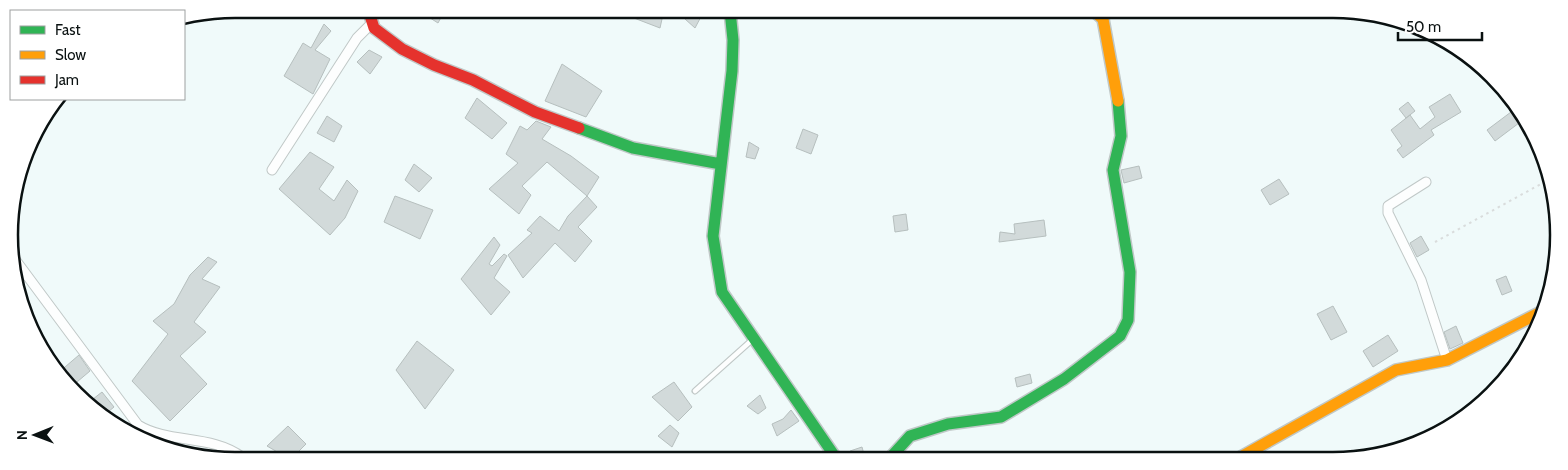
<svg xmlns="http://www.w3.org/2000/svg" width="1568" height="470" font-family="Cabin,sans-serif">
<rect width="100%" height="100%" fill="#f0fafa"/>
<path fill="#d2dada" stroke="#b6bfbe" d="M416 9 433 10H445L438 23Z
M613 10H664L660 28Z
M675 10 694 11H704L695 28Z
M324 24 331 31 315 50 330 59 313 94 284 76 303 43 311 48Z
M369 50 382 57 370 74 357 62Z
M562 64 602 91 586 117 545 101Z
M1450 94 1461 112 1431 130 1434 135 1403 158 1397 150 1402 146 1391 130 1410 115 1420 129 1435 117 1429 107Z
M477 98 507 123 492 139 465 118Z
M1408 102 1415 111 1406 118 1399 109Z
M1515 109 1523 120 1495 141 1487 130Z
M327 116 342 126 334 142 317 133Z
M536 121 551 127 542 139 571 156 599 177 587 196 547 162 522 186 531 195 519 214 489 189 518 163 506 154 520 126 527 130Z
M803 129 818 135 811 154 796 148Z
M749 142 759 148 755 159 746 157Z
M310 152 334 167 319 189 334 201 347 180 358 191 345 218 330 235 279 189Z
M414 164 432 178 419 192 405 180Z
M1139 166 1142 178 1124 183 1121 170Z
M1279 179 1289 194 1270 205 1261 190Z
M395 196 433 210 420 239 384 222Z
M587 196 597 207 578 227 592 241 575 262 555 243 523 278 508 255 532 233 527 230 540 216 559 231 568 216Z
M906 214 908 230 895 232 893 216Z
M1044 220 1046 236 999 242 1000 232 1015 234 1014 224Z
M1421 236 1429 250 1417 257 1410 243Z
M494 237 500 245 489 264 492 266 504 254 507 256 494 278 510 292 491 315 461 279Z
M208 257 217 262 202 279 220 287 194 322 206 332 180 356 207 384 170 421 132 381 168 334 153 321 174 304 190 275Z
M1506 276 1512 291 1502 295 1496 280Z
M1333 306 1347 332 1331 340 1317 314Z
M1456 326 1463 343 1450 349 1444 332Z
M1388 335 1398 351 1373 367 1363 351Z
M417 341 454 370 425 409 396 370Z
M79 355 90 371 71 387 58 373Z
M1030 374 1032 383 1017 387 1015 378Z
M674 382 692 407 678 421 652 397Z
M102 392 114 407 102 417 88 403Z
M760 395 766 408 758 414 747 406Z
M791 410 799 421 777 436 772 424 783 419Z
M670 425 679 433 672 447 658 436Z
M288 426 306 444 293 457H286L267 446Z
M862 447 865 458H852L850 451Z"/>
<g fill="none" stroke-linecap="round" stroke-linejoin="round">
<defs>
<path id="lane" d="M695 391 752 340"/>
<path id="street" d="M272 170 357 38 371 24
M1426 182 1388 206V213L1421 280 1447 360
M14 258 138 425C169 444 211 434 242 457"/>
<path id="fast" d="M730 11 733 40 732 71 713 236 722 292 836 458
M579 128 633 148 721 164
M890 458 910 436 948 424 1001 417 1064 379 1120 336 1128 320 1130 272 1113 170 1121 136 1118 101"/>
<path id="slow" d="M1095 12 1103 19 1118 101
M1237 459 1396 370 1447 360 1543 311"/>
<path id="jam" d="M368 9 374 28 402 49 434 65 473 80 535 112 579 128"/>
</defs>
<use href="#lane" stroke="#c0c8c7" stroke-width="7"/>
<use href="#street" stroke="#c0c8c7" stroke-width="11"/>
<use href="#fast" stroke="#c0c8c7" stroke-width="14"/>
<use href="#slow" stroke="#c0c8c7" stroke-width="14"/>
<use href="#jam" stroke="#c0c8c7" stroke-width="14"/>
<path stroke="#d9dcdc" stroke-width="2" stroke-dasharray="2.5 4" stroke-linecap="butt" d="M1435 242 1550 179"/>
<use href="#lane" stroke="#fdfefe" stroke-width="4.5"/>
<use href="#street" stroke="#fdfefe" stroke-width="9"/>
<use href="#fast" stroke="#30b455" stroke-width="11"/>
<use href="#slow" stroke="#ff9f0a" stroke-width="11"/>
<use href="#jam" stroke="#e5322d" stroke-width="11"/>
</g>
<path d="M0 0H1568V470H0ZM235 18H1333A217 217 0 0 1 1550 235V235A217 217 0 0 1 1333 452H235A217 217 0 0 1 18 235V235A217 217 0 0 1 235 18Z" fill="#fff" fill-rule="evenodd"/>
<path fill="none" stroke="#0a1111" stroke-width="2.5" d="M235 18H1333A217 217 0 0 1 1550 235V235A217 217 0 0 1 1333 452H235A217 217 0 0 1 18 235V235A217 217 0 0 1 235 18Z"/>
<rect x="10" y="10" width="175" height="90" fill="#ffffff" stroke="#9da0a0"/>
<rect x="20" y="26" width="25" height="8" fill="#30b455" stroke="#9da0a0"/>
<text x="55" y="35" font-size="15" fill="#0a1111">Fast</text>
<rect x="20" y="51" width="25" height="8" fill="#ff9f0a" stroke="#9da0a0"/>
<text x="55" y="60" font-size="15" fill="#0a1111">Slow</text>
<rect x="20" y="76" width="25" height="8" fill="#e5322d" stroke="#9da0a0"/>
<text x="55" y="85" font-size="15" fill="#0a1111">Jam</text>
<g transform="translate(35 435) rotate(269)" stroke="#ffffff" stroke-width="4" paint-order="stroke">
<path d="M0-4L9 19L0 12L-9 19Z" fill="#0a1111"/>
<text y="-8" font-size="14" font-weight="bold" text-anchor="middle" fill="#0a1111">N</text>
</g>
<path d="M1398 32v8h84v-8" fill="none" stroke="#0a1111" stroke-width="2.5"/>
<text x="1406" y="32" font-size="15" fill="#0a1111" stroke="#ffffff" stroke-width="4" paint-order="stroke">50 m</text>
</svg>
